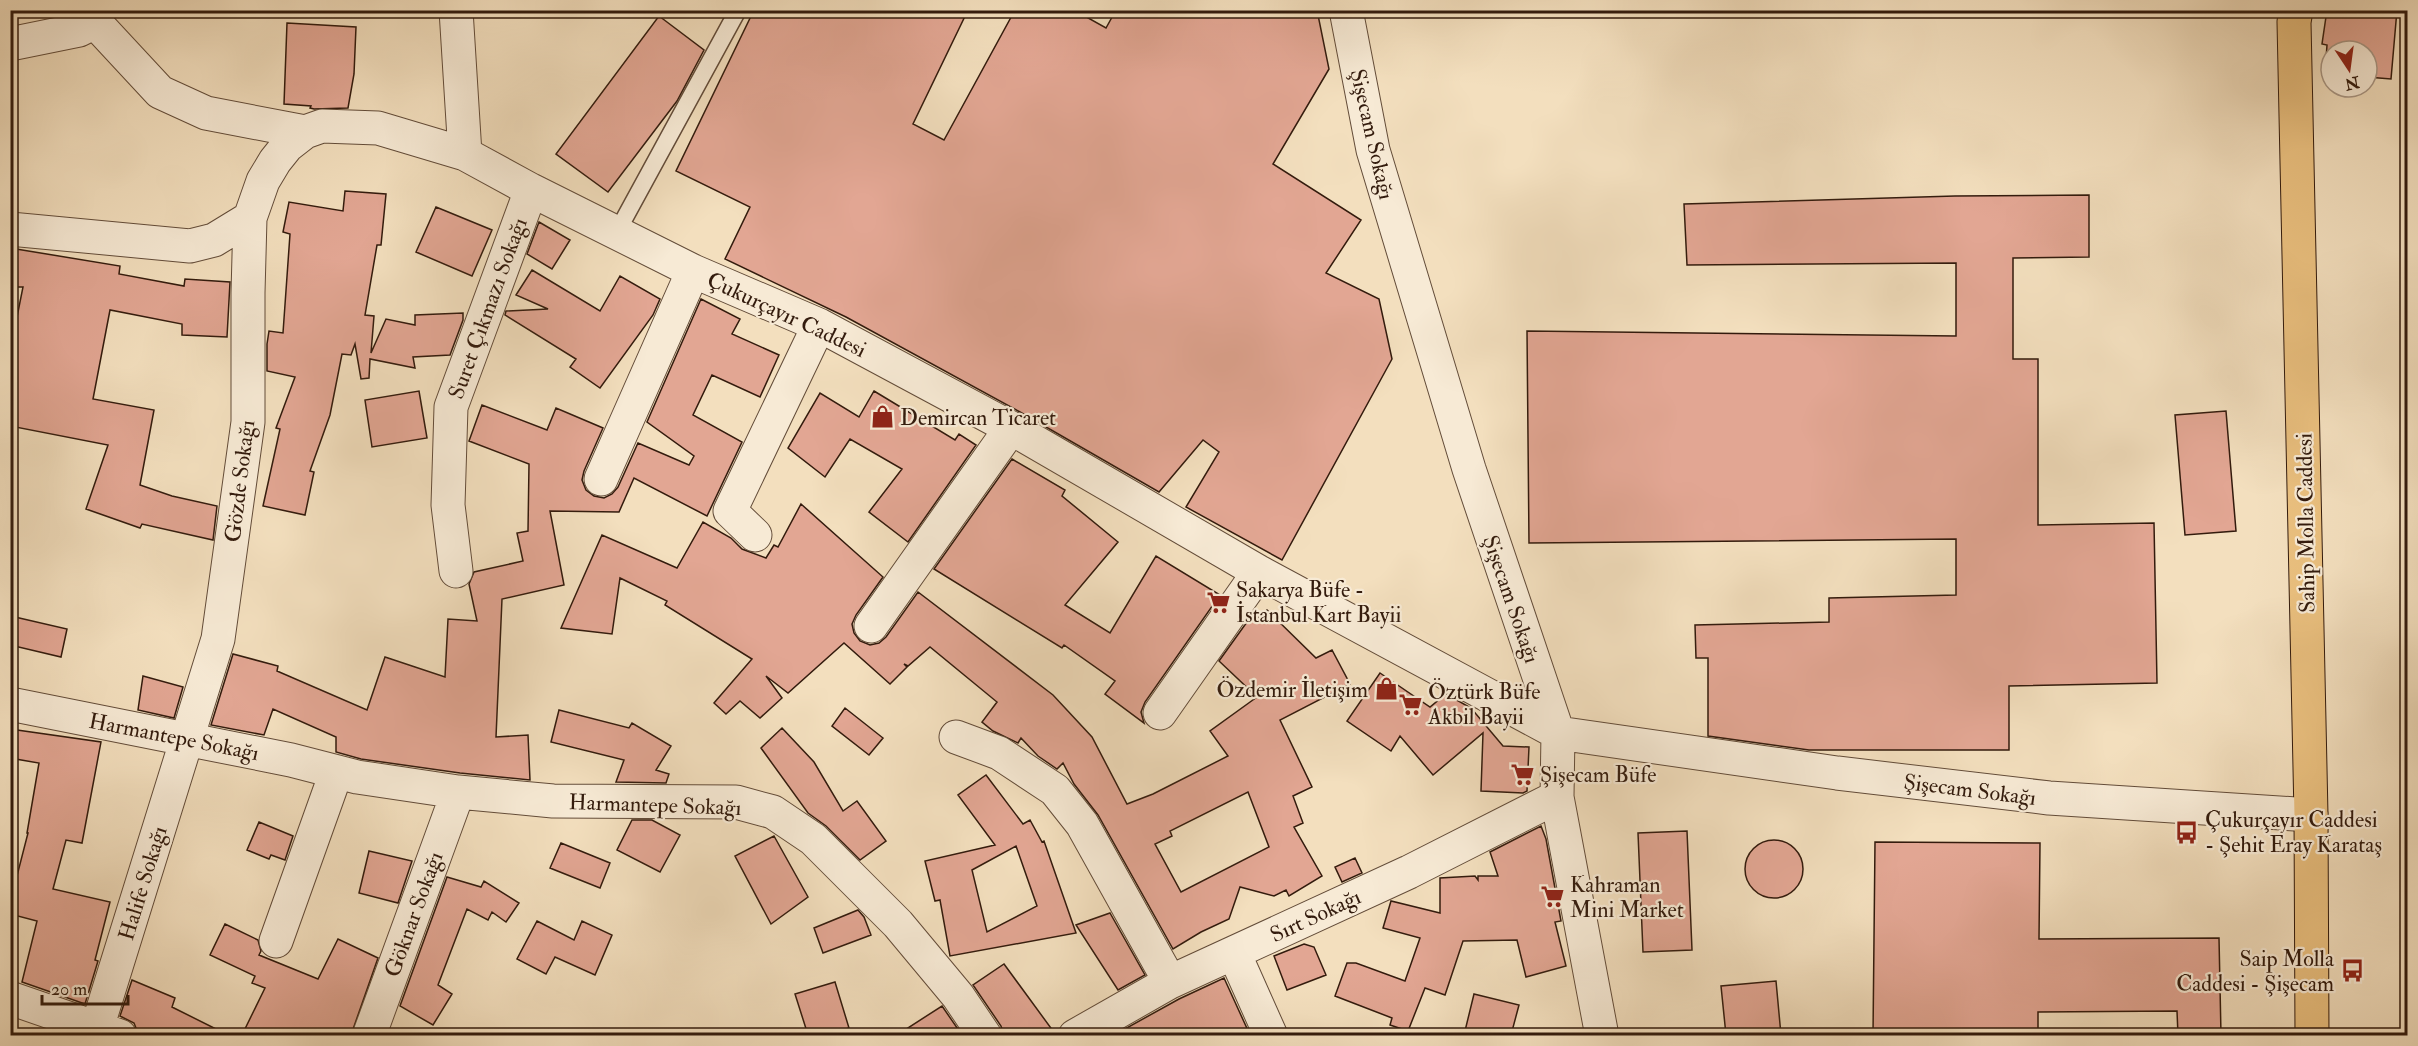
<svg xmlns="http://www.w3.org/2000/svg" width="2418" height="1046" font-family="'IM FELL Double Pica',serif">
<rect width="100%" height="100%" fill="#f3dfbe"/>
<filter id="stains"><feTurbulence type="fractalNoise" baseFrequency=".00333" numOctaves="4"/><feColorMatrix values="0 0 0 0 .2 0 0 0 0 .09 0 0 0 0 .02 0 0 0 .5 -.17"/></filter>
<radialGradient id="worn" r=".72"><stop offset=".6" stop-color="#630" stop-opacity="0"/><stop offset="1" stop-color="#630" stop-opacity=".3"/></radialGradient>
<path fill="#e2a693" stroke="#331b0d" stroke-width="1.5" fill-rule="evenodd" d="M754 10H968L913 124 944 140 1015 10H1074L1106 28 1116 10H1317L1329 69 1273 164 1361 220 1326 273 1379 299 1392 359 1282 560 1186 507 1219 452 1203 440 1159 492 1020 412 846 317 725 259 750 207 676 171Z
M2327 10H2397L2391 79 2367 77V51H2331V74L2325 73 2327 45 2322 44Z
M659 16 704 50 677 101 608 192 556 154Z
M287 23 356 27 354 74 348 108 314 109 310 108 311 106 284 104Z
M345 191 386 194 381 245H377L365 315 374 316 371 353 386 319 415 325V315L463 313V320L450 355 413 357 415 368 370 359 369 378 361 379 355 344 351 355 342 354 330 415 310 471 314 472 305 515 263 506 280 429 276 428 295 377 267 371V344L269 331 283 333 290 234 283 232 289 202 343 211Z
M2089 195V257L2013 258V359H2038V525L2154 523 2157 683 2009 686V750H1809L1708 736V658H1696L1695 625 1829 622V598L1956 595V539L1529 543 1527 331 1956 336V263L1687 265 1684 204 1955 196Z
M436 207 492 230 472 276 416 252Z
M539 222 570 240 552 269 527 254Z
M10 248 120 266 119 274 184 286 185 279 230 282 227 337 182 335V324L110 310 93 399 154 410 140 485 172 496 217 506 213 540 142 524 140 528 86 509 108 445 10 426V352L23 287H10Z
M532 270 600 311 620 276 660 299 653 315 600 388 570 367 576 359 505 315 506 311 548 309 516 295Z
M701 299 740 319 732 334 779 355 760 397 712 375 693 415 742 442 707 516 634 478 619 512 550 511 564 585 502 599 496 737 528 735 530 780 460 773 361 759 336 752V737L273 709 264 735 211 725 233 654 278 666 277 671 367 710 385 657 445 677 448 619 477 621 469 584 474 572 523 561 517 533 528 531 529 464 469 441 482 405 547 430 556 408 603 428 584 471 582 480 586 490 594 496 604 498 612 494 618 487 638 443 689 465 694 456 647 422Z
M419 391 427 438 372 447 365 400Z
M874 391 955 440 959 434 976 445 908 542 869 512 902 469 850 439 825 477 788 448 820 393 859 417Z
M2226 411 2236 531 2185 535 2175 415Z
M1012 459 1065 490 1062 496 1118 542 1065 605 1110 633 1156 556 1220 595 1145 702 1141 712 1144 723 1105 694 1115 681 1064 645 1062 648 934 569Z
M801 504 883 577 856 615 852 624 854 633 860 641 870 645 879 643 886 637 918 592 1053 695 1092 737 1127 804 1153 794 1228 756 1210 731 1257 697 1219 661 1252 615 1258 618 1267 610 1316 658 1332 650 1350 684 1280 720 1312 787 1293 796 1303 823 1294 827 1322 876 1289 896 1286 890 1274 896 1240 887 1229 919 1201 932 1173 949 1098 815 1074 784 1063 763 1057 769 1038 756 1021 738 1018 743 993 731 982 722 997 702 930 647 908 666 904 664 907 667 890 684 844 643 788 693 766 676 782 698 760 718 740 701 726 714 714 703 752 659 665 605 667 601 620 578 612 634 561 628 602 535 677 568 703 522 731 538 742 549 766 558 774 545 778 547ZM1248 792 1269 847 1181 892 1155 844 1172 836 1170 831Z
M15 617 67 629 61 657 10 645Z
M1380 673 1430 707 1446 694 1471 708 1503 746 1529 747 1527 791 1523 793 1481 791 1483 733 1433 775 1400 736 1391 751 1347 721Z
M143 676 183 687 174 718 138 710Z
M845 708 883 738 869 755 832 726Z
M559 710 629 728 632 723 671 746 656 770 669 774 666 783 616 782 624 760 551 742Z
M782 728 814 762 843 811 857 801 886 841 860 860 826 826 808 813 761 748Z
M10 729 101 742 82 843 66 840 53 889 110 902 95 960 98 961 85 1004 22 982 37 921 10 914V903L28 833H27L39 763 10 758Z
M986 775 1023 824 1030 820 1042 842 1044 841 1076 933 950 956 940 900 935 901 925 861 995 845 958 795ZM1016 846 1037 906 987 932 972 870Z
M632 820H652L680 835 660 872 617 850Z
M259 822 293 836 285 860 271 855 269 859 247 850Z
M1541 826 1546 839 1561 921 1555 922 1566 966 1526 977 1517 940 1463 941 1445 995 1425 988 1408 1031 1390 1025 1392 1018 1335 996 1347 963H1356L1405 981 1420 938 1383 928 1391 901 1440 913V878L1475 876 1478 880V876H1498L1490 852Z
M1687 831 1692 950 1643 952 1638 833Z
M774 836 808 897 771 924 735 856Z
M1745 869a29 29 0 1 1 58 0a29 29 0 1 1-58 0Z
M1875 842 2040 843 2039 939 2219 938 2221 1035H2178L2177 1011 2038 1012V1035H1873Z
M561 843 610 863 600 888 550 868Z
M369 851 412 861 398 903 359 893Z
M1355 858 1362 873 1342 882 1335 867Z
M447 877 481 887 484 881 519 903 506 922 492 912 488 920 467 909 438 985 452 994 433 1025 400 1006Z
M858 910 864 917 871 935 823 953 814 928Z
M1110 913 1145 975 1118 990 1076 925Z
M537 921 574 940 582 921 612 935 595 975 555 957 546 974 517 959Z
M225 924 258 940 261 951 259 955 318 979 338 939 378 958 351 1035H242L265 988 252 983 255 976 210 955Z
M1304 944 1314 947 1326 975 1287 990 1274 956Z
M1004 964 1056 1035H1004L1001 1026 973 985Z
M1224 978 1250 1035H1114L1179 999Z
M132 980 175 998 172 1007 228 1035H145L138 1033 134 1023 120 1016Z
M1776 981 1781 1035H1726L1721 986Z
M835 982 849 1028 825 1035H808L795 994Z
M1474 994 1519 1005 1511 1035H1464Z
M942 1006 962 1035H897Z"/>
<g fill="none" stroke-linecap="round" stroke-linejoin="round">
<defs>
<path id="lane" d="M617 232 738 10"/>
<path id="street" d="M456 10 465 154
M1346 10 1373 150 1469 469 1558 733 1557 797 1602 1036
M10 44 79 30 95 22 160 92 206 113 305 132
M10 229 190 246 214 240 250 218 263 181 275 161 287 146 305 132 322 126 378 128 465 154 531 190 693 271 819 325 1011 428 1259 572 1558 733 1837 773 2049 798 2311 815
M601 479 693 271
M755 535 730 511 819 325
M456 571 448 505 451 407 531 190
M871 626 1011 428
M10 704 291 760 357 777 458 792 553 801 736 802 773 812 813 839 898 924 958 996 985 1036
M1160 713 1259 572
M956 737 999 753 1055 790 1082 824 1170 982
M276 941 336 773
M1234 953 1271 1036
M10 998 120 1036
M97 1028 218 639 248 422V293L250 218
M369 1036 458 792
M1075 1036 1170 982 1409 872 1557 797"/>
<path id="primary" d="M2296 10 2294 22 2311 815 2312 1036"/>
</defs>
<use href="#lane" stroke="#634c39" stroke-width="19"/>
<use href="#street" stroke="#634c39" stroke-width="35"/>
<use href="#primary" stroke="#331b0d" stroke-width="35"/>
<use href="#lane" stroke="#f7ead5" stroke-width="16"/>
<use href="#street" stroke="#f7ead5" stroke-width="33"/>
<use href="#primary" stroke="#eac07f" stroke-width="33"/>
</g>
<defs>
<symbol id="shop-bare" viewBox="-9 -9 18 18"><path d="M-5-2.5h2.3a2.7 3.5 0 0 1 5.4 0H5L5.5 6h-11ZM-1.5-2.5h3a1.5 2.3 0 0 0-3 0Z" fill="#8f2418" stroke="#f7ead5" stroke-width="2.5" paint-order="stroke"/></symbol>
<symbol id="supermarket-bare" viewBox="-9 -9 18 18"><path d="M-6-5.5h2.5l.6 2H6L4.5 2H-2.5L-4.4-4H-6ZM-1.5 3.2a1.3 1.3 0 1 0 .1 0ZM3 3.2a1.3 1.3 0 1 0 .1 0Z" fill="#8f2418" stroke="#f7ead5" stroke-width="2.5" paint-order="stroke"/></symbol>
<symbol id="bus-bare" viewBox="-9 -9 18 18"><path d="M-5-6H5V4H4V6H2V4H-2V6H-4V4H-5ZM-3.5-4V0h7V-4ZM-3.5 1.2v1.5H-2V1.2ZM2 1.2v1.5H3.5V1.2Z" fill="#8f2418" stroke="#f7ead5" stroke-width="2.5" paint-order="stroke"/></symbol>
</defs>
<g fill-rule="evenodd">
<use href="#shop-bare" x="866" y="400" width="33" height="33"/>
<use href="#supermarket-bare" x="1202" y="586" width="33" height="33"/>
<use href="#shop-bare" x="1370" y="672" width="33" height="33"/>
<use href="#supermarket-bare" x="1394" y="688" width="33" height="33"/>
<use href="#supermarket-bare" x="1506" y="758" width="33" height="33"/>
<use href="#bus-bare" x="2170" y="816" width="33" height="33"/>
<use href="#supermarket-bare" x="1536" y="880" width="33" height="33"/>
<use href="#bus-bare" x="2336" y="954" width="33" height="33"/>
</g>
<g text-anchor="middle" stroke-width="4.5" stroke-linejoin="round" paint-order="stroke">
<g font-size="22" fill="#331b0d" stroke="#f7ead5">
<text transform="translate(1373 134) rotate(77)" y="8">Şişecam Sokağı</text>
<text transform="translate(487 308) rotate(-70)" y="8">Suret Çıkmazı Sokağı</text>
<text transform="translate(787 314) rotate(25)" y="8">Çukurçayır Caddesi</text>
<text transform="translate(239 481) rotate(-83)" y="8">Gözde Sokağı</text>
<text transform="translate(2305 523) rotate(-91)" y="8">Sahip Molla Caddesi</text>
<text transform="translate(1512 599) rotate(71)" y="8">Şişecam Sokağı</text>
<text transform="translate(174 736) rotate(11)" y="8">Harmantepe Sokağı</text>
<text transform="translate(1970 789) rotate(7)" y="8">Şişecam Sokağı</text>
<text transform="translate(655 804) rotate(2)" y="8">Harmantepe Sokağı</text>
<text transform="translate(142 883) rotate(-73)" y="8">Halife Sokağı</text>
<text transform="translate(413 914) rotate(-70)" y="8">Göknar Sokağı</text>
<text transform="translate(1315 915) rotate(-25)" y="8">Sırt Sokağı</text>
</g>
<g font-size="22" fill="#331b0d" stroke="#f7ead5" text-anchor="start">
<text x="900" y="425">Demircan Ticaret</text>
<text x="1236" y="597">Sakarya Büfe -<tspan x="1236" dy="25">İstanbul Kart Bayii</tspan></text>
<text x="1368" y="697" text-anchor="end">Özdemir İletişim</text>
<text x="1428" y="699">Öztürk Büfe<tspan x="1428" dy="25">Akbil Bayii</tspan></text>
<text x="1540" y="782">Şişecam Büfe</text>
<text x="2205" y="827">Çukurçayır Caddesi<tspan x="2205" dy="25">- Şehit Eray Karataş</tspan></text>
<text x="1570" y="892">Kahraman<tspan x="1570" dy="25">Mini Market</tspan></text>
<text x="2334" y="966" text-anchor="end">Saip Molla<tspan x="2334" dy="25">Caddesi - Şişecam</tspan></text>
</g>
</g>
<rect width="2418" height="1046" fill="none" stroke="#f3dfbe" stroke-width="36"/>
<rect x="12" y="12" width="2394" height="1022" fill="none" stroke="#331b0d" stroke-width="3"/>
<rect x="18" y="18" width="2382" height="1010" fill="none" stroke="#331b0d" stroke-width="1.5"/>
<g transform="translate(2349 69) rotate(167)"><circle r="28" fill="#f7ead5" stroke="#a99785" stroke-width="1.5"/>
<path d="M0-4.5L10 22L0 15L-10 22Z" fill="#8f2418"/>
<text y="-9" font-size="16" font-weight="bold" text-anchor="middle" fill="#331b0d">N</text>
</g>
<path d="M42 995v9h86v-9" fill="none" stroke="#331b0d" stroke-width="3"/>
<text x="51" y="995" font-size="18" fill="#331b0d" stroke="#f7ead5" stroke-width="4.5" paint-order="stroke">20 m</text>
<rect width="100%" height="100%" filter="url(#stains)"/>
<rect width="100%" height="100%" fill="url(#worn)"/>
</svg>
